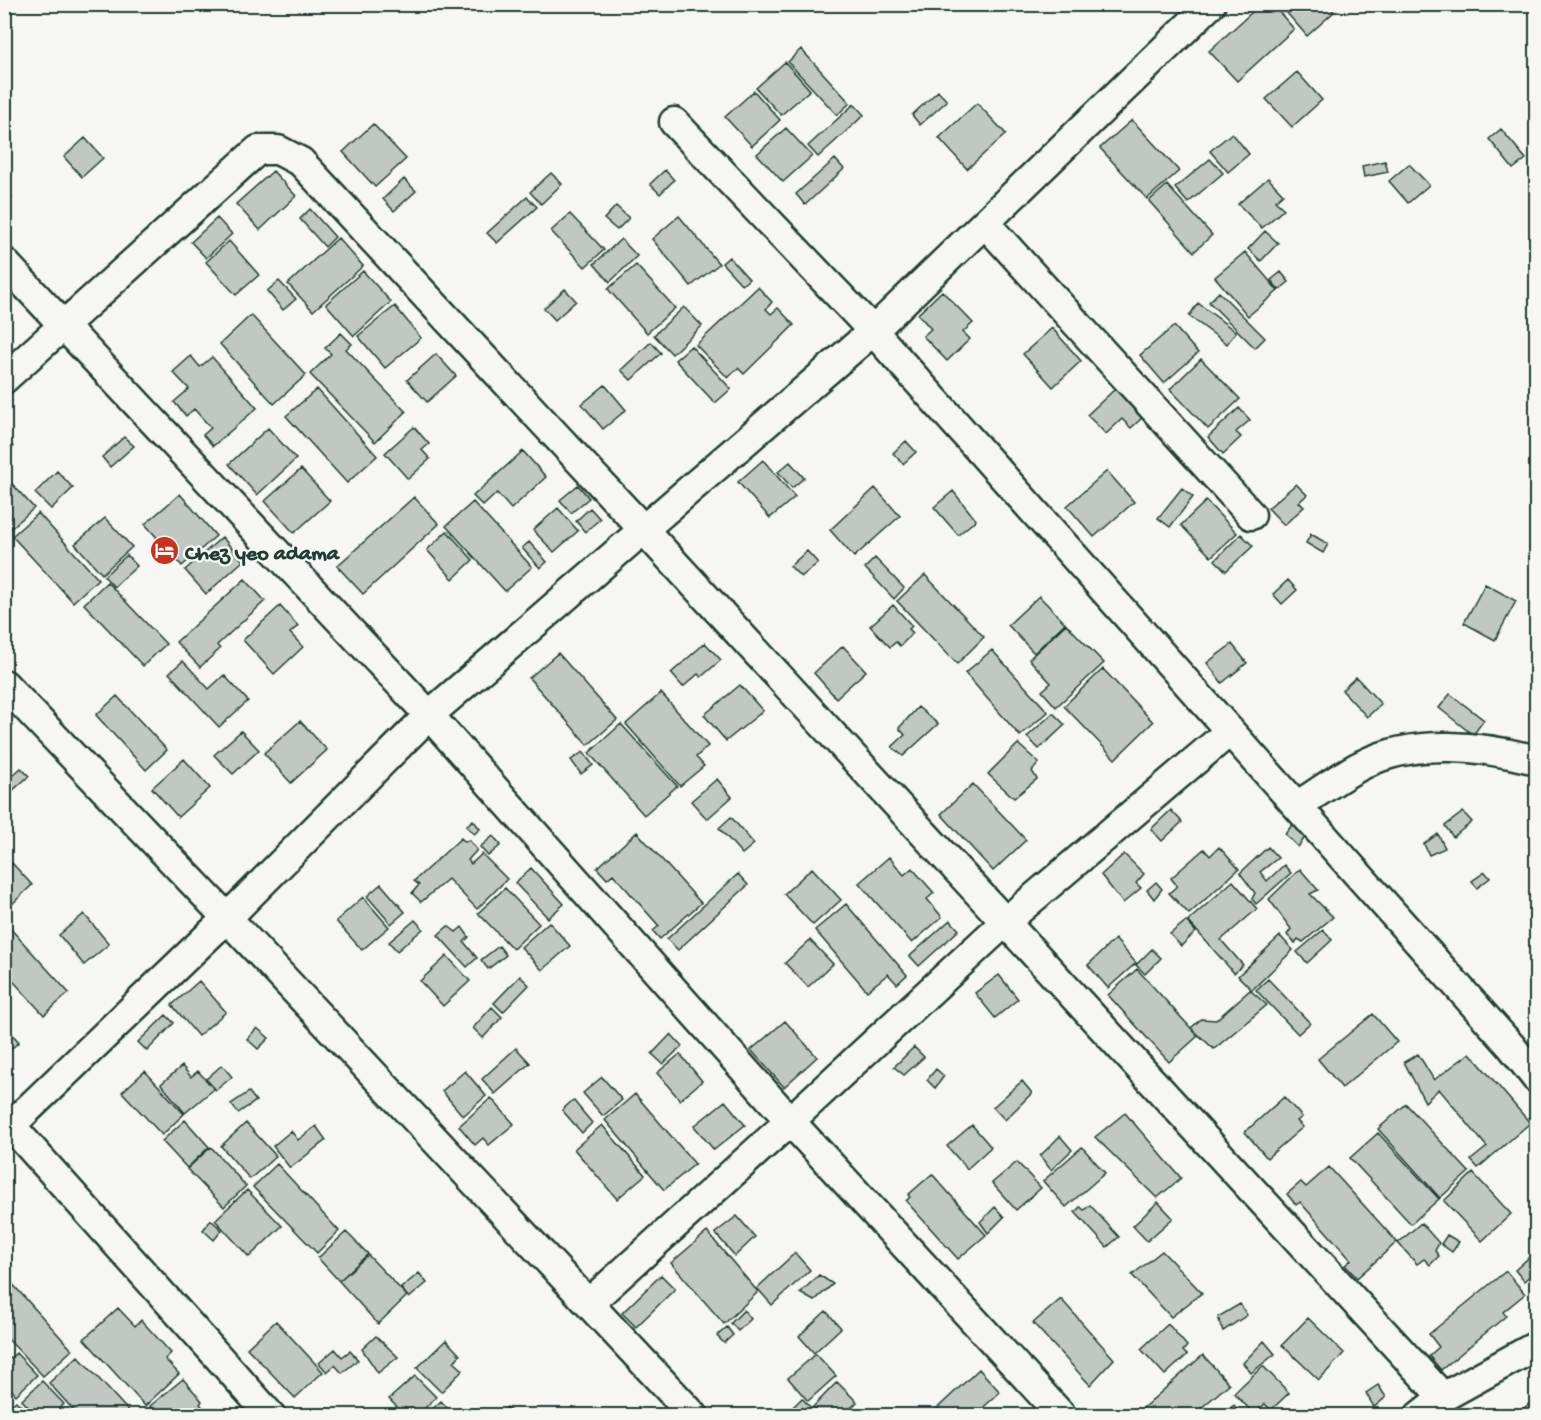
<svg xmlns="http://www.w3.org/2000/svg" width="1541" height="1420" font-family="'Gochi Hand',sans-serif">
<rect width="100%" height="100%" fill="#f6f6f2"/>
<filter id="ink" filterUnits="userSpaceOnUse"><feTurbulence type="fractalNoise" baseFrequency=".0167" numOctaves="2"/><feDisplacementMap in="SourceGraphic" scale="12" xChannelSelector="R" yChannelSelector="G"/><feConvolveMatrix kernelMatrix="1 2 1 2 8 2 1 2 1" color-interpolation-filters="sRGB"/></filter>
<g filter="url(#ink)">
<path fill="#c1c8c3" stroke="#1f3d34" stroke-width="1.5" d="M1261 4H1272L1294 29 1237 81 1209 51Z
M1279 4H1327L1334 12 1307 36Z
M801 49 850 103 837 115 788 62Z
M785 62 810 90 781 115 756 88Z
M1297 72 1322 100 1292 127 1266 99Z
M754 91 780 120 752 146 725 117Z
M938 91 947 101 920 125 912 115Z
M977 103 1006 134 967 169 939 138Z
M854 104 864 115 818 157 808 146Z
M1132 120 1179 171 1147 199 1100 148Z
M373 124 406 159 375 187 343 152Z
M786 128 812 156 783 182 757 154Z
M1501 129 1526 159 1513 169 1489 139Z
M1232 133 1249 154 1228 172 1210 151Z
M85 138 103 158 82 177 64 157Z
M835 159 844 169 805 205 796 194Z
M1210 159 1223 173 1188 203 1175 188Z
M1385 161 1388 172 1364 177 1362 166Z
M1409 164 1429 185 1408 203 1389 181Z
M665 170 674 180 660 194 650 184Z
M273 171 296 196 260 230 236 204Z
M551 173 562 184 541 204 530 192Z
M1268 178 1283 194 1275 201 1284 209 1262 228 1238 204Z
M404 179 416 191 394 211 383 199Z
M1167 185 1212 235 1194 252 1149 201Z
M4 189 12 197 4 204Z
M527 197 537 207 497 243 487 233Z
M616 206 629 218 617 230 604 219Z
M310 209 335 237 325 247 300 219Z
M570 214 604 250 585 267 551 231Z
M679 216 719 264 691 286 652 239Z
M217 218 232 234 206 258 191 242Z
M1265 231 1278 243 1261 261 1248 249Z
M338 238 363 266 313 311 288 284Z
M621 239 637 256 610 282 594 264Z
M229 241 259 275 236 295 206 262Z
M1245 252 1278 291 1248 316 1215 277Z
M729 257 749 279 742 285 722 263Z
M636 265 675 308 647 333 608 289Z
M363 271 391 302 354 336 326 304Z
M1281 272 1289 282 1279 290 1271 280Z
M279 281 296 299 283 310 267 291Z
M758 287 772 302 766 309 771 314 778 308 794 325 744 374 738 368 728 378 696 345Z
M565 289 576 301 555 320 544 308Z
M942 291 973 323 963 332 970 339 947 361 923 336 931 329 918 314Z
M1219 292 1265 338 1255 348 1209 302Z
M1198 303 1236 332 1227 344 1189 316Z
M395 306 421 338 385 368 358 336Z
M684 307 702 326 672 354 654 335Z
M251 315 306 375 274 404 220 344Z
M1174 326 1198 353 1164 383 1140 355Z
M1052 328 1081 361 1053 387 1023 354Z
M341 333 352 344 346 349 406 412 375 442 310 374 331 354 325 348Z
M651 342 661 353 631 380 621 370Z
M691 346 731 389 715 403 675 360Z
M436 354 456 376 427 402 407 380Z
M191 356 200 367 212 357 257 408 213 446 203 435 211 428 194 409 186 416 174 402 189 389 173 372Z
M1201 359 1240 399 1208 429 1170 389Z
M605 385 626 410 603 429 582 404Z
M317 389 377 456 347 483 286 416Z
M1115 389 1142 418 1131 428 1122 419 1106 434 1087 415Z
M1239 408 1250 420 1236 432 1241 437 1223 454 1208 437Z
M414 427 429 444 422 450 430 459 408 479 385 453Z
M268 428 296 459 257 495 229 464Z
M124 437 134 446 110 467 102 457Z
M4 438 13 447 4 455Z
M906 441 916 452 903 464 893 453Z
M523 451 546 477 511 509 497 493 483 506 473 496Z
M763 460 795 497 770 518 738 482Z
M790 462 804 478 792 488 778 472Z
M301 469 330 501 294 533 265 501Z
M57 471 73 488 51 509 35 493Z
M1107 471 1134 502 1094 537 1067 506Z
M4 475 34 508 7 532 4 529Z
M1296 484 1307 495 1299 502 1304 507 1284 525 1268 508Z
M578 485 589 498 571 513 560 500Z
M875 488 900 516 854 557 830 530Z
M1182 488 1193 497 1170 527 1158 518Z
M953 491 976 520 958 535 934 507Z
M180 494 216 536 182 566 145 524Z
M414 497 439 524 363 594 337 566Z
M1206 501 1237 533 1211 557 1181 525Z
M473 502 532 567 505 591 446 526Z
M558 508 578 531 554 552 533 530Z
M590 508 600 519 585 532 576 521Z
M38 513 98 579 73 602 12 536Z
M105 518 132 547 102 574 75 544Z
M447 531 473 560 453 579 427 550Z
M1241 534 1253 546 1226 571 1215 560Z
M1311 534 1328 544 1323 553 1306 543Z
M222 537 243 561 206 594 185 570Z
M529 542 547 562 540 568 522 548Z
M807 551 818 563 801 577 790 566Z
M127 555 137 566 114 587 104 576Z
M875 558 904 588 894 599 865 568Z
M925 575 984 637 957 664 897 601Z
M245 579 265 601 217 645 220 649 200 667 176 642Z
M1288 580 1297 590 1282 604 1273 594Z
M107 582 166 644 143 666 84 604Z
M1485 584 1516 601 1495 640 1464 623Z
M1039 596 1065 623 1034 653 1008 625Z
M893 605 912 626 909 629 913 633 900 646 896 642 890 647 870 626Z
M280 606 298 626 290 633 303 647 274 674 243 640Z
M1066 624 1104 663 1056 707 1042 691 1051 683 1029 659Z
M705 643 721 660 701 677 698 674 683 687 671 673Z
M1232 644 1247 663 1222 683 1207 663Z
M843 646 866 671 836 698 814 673Z
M992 650 1048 712 1020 736 965 673Z
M558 653 617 720 588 745 529 678Z
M183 661 209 689 224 675 248 701 219 727 169 673Z
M1103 669 1153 722 1115 759 1064 706Z
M1356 677 1381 704 1367 717 1342 690Z
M740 685 763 711 726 741 704 715Z
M661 693 708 746 696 757 704 766 680 786 626 724Z
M1450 694 1484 720 1473 735 1439 708Z
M117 696 167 750 146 770 96 715Z
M918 707 938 724 903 756 892 747 905 735 899 728Z
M1053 713 1065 725 1039 749 1027 737Z
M300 721 327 750 291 783 264 753Z
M621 724 677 786 644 815 589 753Z
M241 731 259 750 233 774 214 755Z
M1018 744 1039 763 1032 771 1037 779 1014 798 988 774Z
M4 749 12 758 4 764Z
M583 752 593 765 581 774 571 760Z
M184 759 210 788 178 817 152 788Z
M4 765 13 775 21 768 29 776 4 798Z
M717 779 732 797 707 819 691 801Z
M973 784 1026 840 993 871 941 814Z
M1171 810 1182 822 1162 841 1151 829Z
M1463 812 1472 822 1453 837 1445 826Z
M731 817 754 844 742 854 719 828Z
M1297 819 1309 832 1298 847 1285 834Z
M473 820 480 829 474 834 466 826Z
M637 832 701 903 660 939 653 931 659 926 613 874 607 879 597 868Z
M1438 834 1445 848 1429 855 1424 844Z
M493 836 501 845 488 856 480 847Z
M461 838 465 842 469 840 477 850 468 860 471 864 482 854 507 879 477 909 448 879 421 902 412 893 419 885 414 881Z
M1219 847 1239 869 1189 914 1169 893 1177 886 1171 878 1204 849 1210 856Z
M1268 847 1278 858 1260 872 1267 881 1284 865 1291 873 1256 904 1252 899 1255 893 1240 873Z
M1124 854 1144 874 1136 883 1141 888 1123 903 1101 875Z
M889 857 904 875 912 868 934 893 927 899 942 917 912 943 859 883Z
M12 863 32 885 10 906 4 900V870Z
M531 868 564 904 548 918 515 883Z
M812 868 841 900 813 925 784 894Z
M1300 869 1318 890 1310 894 1333 917 1303 942 1298 939 1295 943 1287 935 1291 929 1269 899Z
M1485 872 1490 878 1477 888 1472 881Z
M738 874 748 885 678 950 667 939Z
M1233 881 1257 909 1221 940 1243 965 1234 973 1188 921Z
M1156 882 1162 889 1154 899 1147 890Z
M381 884 405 912 391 924 367 896Z
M505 888 539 924 513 949 478 913Z
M363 897 389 927 362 950 336 921Z
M846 904 907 975 897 984 888 974 867 991 815 930Z
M84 914 109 944 84 965 59 935Z
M415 920 423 929 397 951 389 942Z
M950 920 959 930 919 966 910 956Z
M1186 921 1196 932 1181 946 1170 934Z
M549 922 570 946 542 970 521 947Z
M8 926 69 993 44 1015 4 971V929Z
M448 926 456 932 462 927 469 937 464 942 477 958 467 967 438 935Z
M1323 930 1332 940 1307 963 1297 952Z
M1280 936 1293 950 1252 990 1238 976Z
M1115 939 1136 963 1108 988 1088 965Z
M810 940 833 964 808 987 785 963Z
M499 946 506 955 488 969 481 960Z
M1152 949 1161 958 1145 974 1136 965Z
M447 956 470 981 443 1006 420 981Z
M1137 969 1198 1036 1169 1062 1108 995Z
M999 975 1018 999 995 1018 975 993Z
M520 976 529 985 503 1012 494 1003Z
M1268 979 1310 1023 1298 1034 1256 990Z
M199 981 226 1012 198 1036 172 1005Z
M1250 990 1267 1005 1214 1049 1191 1028 1201 1019 1216 1020Z
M492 1007 502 1017 483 1038 473 1028Z
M1373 1014 1397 1042 1342 1088 1318 1059Z
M166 1015 174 1023 147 1051 138 1042Z
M785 1021 817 1057 784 1087 751 1050Z
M4 1025 19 1042 4 1055Z
M257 1028 269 1038 258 1049 247 1039Z
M671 1034 682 1046 663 1064 652 1054Z
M914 1047 924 1057 904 1075 894 1067Z
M516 1048 530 1063 495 1094 482 1079Z
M1470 1053 1530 1123 1478 1168 1471 1160 1487 1147 1439 1089 1425 1102 1404 1062 1418 1054 1434 1080Z
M680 1054 702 1081 680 1100 657 1073Z
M222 1065 232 1077 216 1090 206 1079Z
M182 1066 191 1077 198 1071 214 1089 185 1113 161 1084Z
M936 1069 944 1076 935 1088 927 1080Z
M145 1071 184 1114 162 1135 122 1092Z
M465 1071 486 1096 463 1116 442 1091Z
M602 1077 622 1100 603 1116 583 1093Z
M1022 1081 1032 1093 1005 1120 993 1107Z
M249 1092 256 1101 238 1113 231 1104Z
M635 1094 695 1164 664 1190 605 1120Z
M1284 1097 1302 1117 1297 1121 1303 1127 1267 1158 1245 1132Z
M491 1098 514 1124 489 1145 483 1138 475 1145 459 1126Z
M573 1100 592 1123 582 1133 562 1110Z
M725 1101 745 1125 714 1150 694 1126Z
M1406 1104 1469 1172 1440 1198 1378 1129Z
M1125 1113 1181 1178 1157 1198 1095 1137Z
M185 1120 209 1147 187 1168 162 1141Z
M246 1123 276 1156 250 1179 221 1146Z
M602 1125 645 1175 617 1199 574 1149Z
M972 1125 991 1147 967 1169 947 1146Z
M316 1126 326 1140 290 1168 273 1146 291 1131 298 1140Z
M1378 1133 1439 1199 1411 1224 1350 1158Z
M1060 1136 1072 1150 1051 1170 1040 1156Z
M211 1147 246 1186 224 1207 187 1169Z
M1082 1147 1105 1173 1066 1207 1043 1181Z
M1017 1162 1041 1188 1016 1210 992 1183Z
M277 1164 339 1231 317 1253 253 1187Z
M1329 1167 1397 1242 1357 1278 1345 1265 1351 1260 1300 1202 1296 1205 1287 1194 1301 1182 1306 1187Z
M1473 1173 1511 1214 1482 1241 1444 1201Z
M932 1174 986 1235 958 1259 906 1201 910 1197 908 1195Z
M247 1190 282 1226 249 1257 215 1220Z
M1158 1202 1173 1218 1147 1241 1133 1226Z
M1090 1205 1119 1237 1107 1247 1075 1212 1080 1207 1084 1210Z
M995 1207 1004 1217 988 1233 980 1222Z
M737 1216 755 1237 735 1256 715 1233Z
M211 1220 222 1230 214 1240 203 1230Z
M1421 1223 1439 1243 1435 1251 1439 1256 1430 1265 1424 1259 1417 1264 1398 1243Z
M346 1232 368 1254 339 1281 318 1258Z
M707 1232 758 1292 724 1324 671 1263Z
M1447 1235 1459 1242 1452 1252 1441 1244Z
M1162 1251 1202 1293 1171 1317 1132 1275Z
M1536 1251V1270L1524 1281 1515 1270Z
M795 1253 810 1270 772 1305 757 1288Z
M368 1255 407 1296 378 1324 339 1281Z
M1506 1271 1525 1294 1503 1312 1506 1316 1441 1370 1429 1356 1439 1347 1429 1334Z
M419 1273 427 1283 409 1298 401 1288Z
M661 1275 675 1289 636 1327 622 1313Z
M819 1275 833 1284 814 1301 800 1293Z
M8 1279 72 1350 43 1376 4 1335V1282Z
M1061 1299 1114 1359 1090 1385 1033 1323Z
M1240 1304 1247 1315 1223 1331 1218 1317Z
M118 1308 135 1326 141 1320 171 1353 165 1359 179 1374 145 1406 84 1339Z
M744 1310 751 1319 738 1331 731 1323Z
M826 1311 841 1328 814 1353 799 1336Z
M1308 1318 1344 1353 1319 1380 1282 1345Z
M276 1321 323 1372 295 1398 247 1348Z
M1168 1324 1187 1346 1183 1351 1187 1355 1165 1375 1141 1349Z
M727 1327 733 1335 724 1343 717 1336Z
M376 1336 398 1357 378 1373 362 1349Z
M446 1340 460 1355 454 1362 463 1370 441 1392 417 1368Z
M1264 1341 1275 1354 1251 1373 1243 1363Z
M335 1349 342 1357 350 1351 358 1360 342 1373 335 1365 327 1372 319 1363Z
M16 1353 37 1375 16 1395 7 1385 4 1388V1364Z
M816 1354 836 1376 808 1401 788 1378Z
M1203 1355 1229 1384 1192 1416H1134Z
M78 1356 133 1416H79L49 1383Z
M1263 1366 1289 1393 1271 1410 1265 1404 1254 1414 1234 1393Z
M979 1369 1000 1392 974 1416H929Z
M415 1376 436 1397 417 1416H406L389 1399Z
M183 1379 202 1401 200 1404 210 1416H158L150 1406Z
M42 1381 64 1404 52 1416H25L23 1413 29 1408 22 1400Z
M837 1382 857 1402 851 1408 855 1413 853 1416H822L813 1407Z
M1378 1385 1386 1397 1374 1407 1366 1393Z
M802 1398 811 1408 803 1416H784Z
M1536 1398V1416H1522L1519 1412Z
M16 1401 23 1408 13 1416 7 1409Z
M441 1401 450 1411 446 1416H425Z
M1234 1405 1243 1416H1219Z
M507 1407 515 1416H498Z"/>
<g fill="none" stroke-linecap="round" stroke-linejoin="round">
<defs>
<path id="minor" d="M674 122 873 331 1511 1046 1536 1078
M985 223 1251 515
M4 262 429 715 790 1121 1062 1416
M4 379 258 150H278L301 162 643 529 1443 1397
M4 684 227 918 694 1416
M1297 806C1319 792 1341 775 1364 764 1415 738 1483 746 1536 760
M4 1118 271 1416
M4 1132 227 918 429 715 873 331 1211 4
M589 1303 790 1121 1005 922 1230 731
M1419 1416 1443 1397 1536 1346"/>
</defs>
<use href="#minor" stroke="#1f3d34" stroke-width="33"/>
<use href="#minor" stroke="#f6f6f2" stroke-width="28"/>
</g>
</g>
<defs>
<symbol id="hotel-disc" viewBox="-11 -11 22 22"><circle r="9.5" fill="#c8321e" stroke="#f6f6f2"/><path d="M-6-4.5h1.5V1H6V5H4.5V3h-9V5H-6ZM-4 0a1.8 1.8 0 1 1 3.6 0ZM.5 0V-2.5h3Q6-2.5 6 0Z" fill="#fff"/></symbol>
</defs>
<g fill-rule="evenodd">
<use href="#hotel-disc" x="148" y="534" width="33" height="33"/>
</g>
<g text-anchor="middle" stroke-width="4.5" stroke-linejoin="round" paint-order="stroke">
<g font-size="22" font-weight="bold" fill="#1f3d34" stroke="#f6f6f2" text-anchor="start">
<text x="185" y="559">Chez yeo adama</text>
</g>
</g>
<rect width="1541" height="1420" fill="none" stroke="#f6f6f2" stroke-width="24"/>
<rect x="12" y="12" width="1517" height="1396" fill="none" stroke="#1f3d34" stroke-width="2" filter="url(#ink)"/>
</svg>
